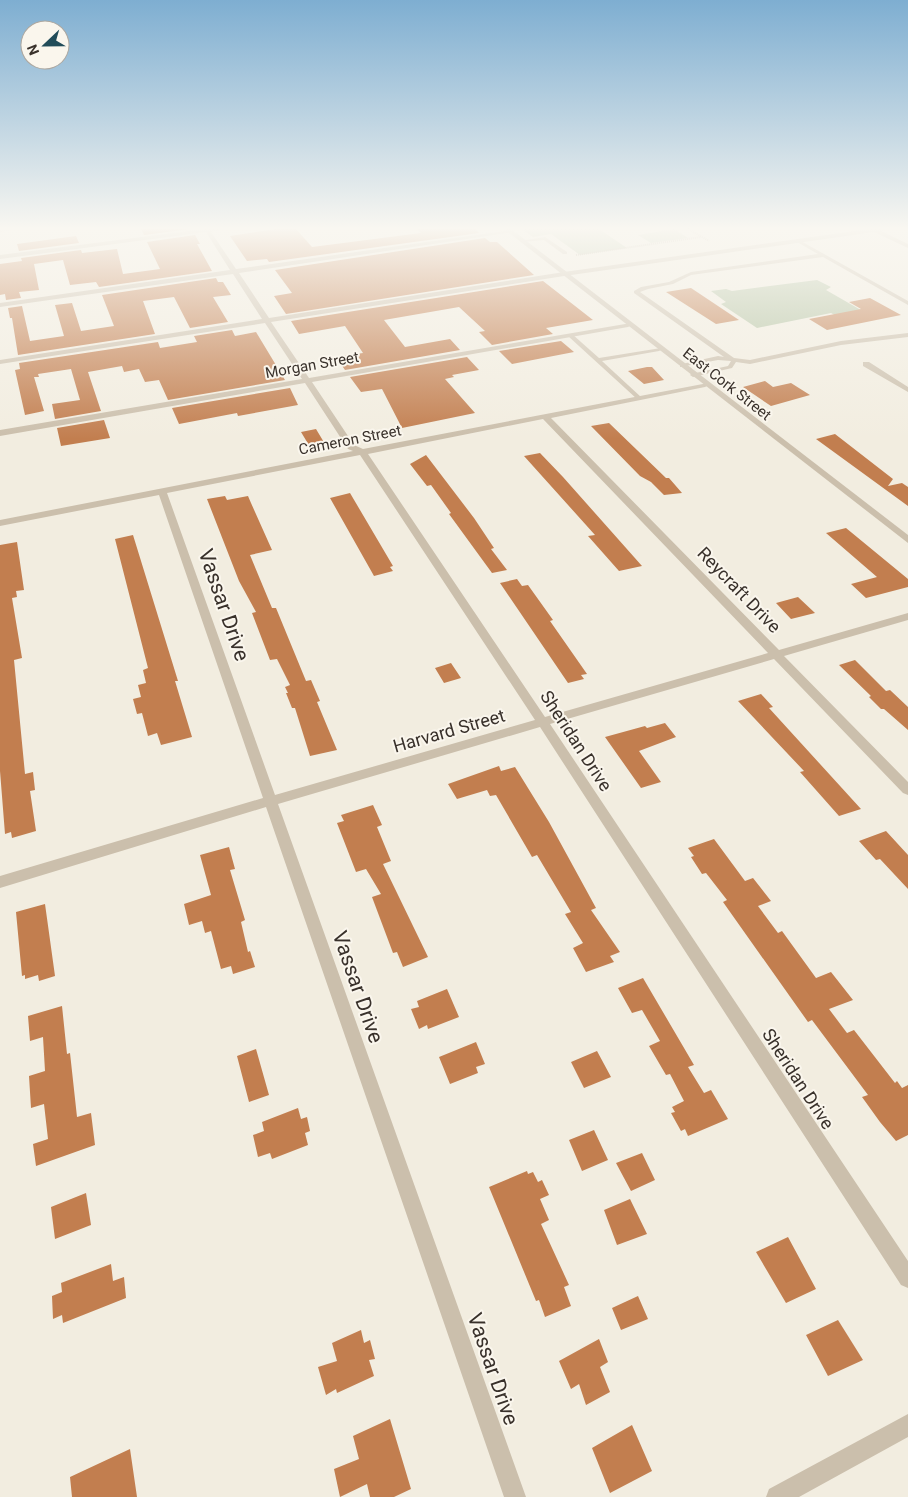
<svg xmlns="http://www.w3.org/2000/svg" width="908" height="1497" font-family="Roboto,sans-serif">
<rect width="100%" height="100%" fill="#f2ede0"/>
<path fill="#b1c1a0" d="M522 229H599L627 248 580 255 551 234 533 237Z
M674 229 688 238 651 243 638 235Z
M817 280 831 287 826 290 873 317 848 322 831 313 757 328 721 304 726 302 711 291 726 289 732 291Z"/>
<path fill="#c27e4f" d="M141 229H190L144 235Z
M276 229H296L312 247 421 233 417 229H475L479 233 269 262 267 259 247 261 230 236Z
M195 235 200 244H197L212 271 99 287 96 282 70 285 63 260 34 264 39 290 19 292 21 298 6 300 5 294 0 295V264L22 261 21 258 81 250 82 253 117 249 123 274 160 269 147 242Z
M76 236 79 243 19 251 17 244Z
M485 238 490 242H497L534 275 286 314 274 296 292 293 275 270Z
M216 278 218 282H223L231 295 213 297 228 322 190 328 174 297 143 301 155 334 18 355 12 318H10L8 308 22 306 30 341 64 336 55 305 72 303 81 331 114 326 102 295Z
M543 281 593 320 546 328 553 334 492 345 479 332 485 331 459 307 384 320 405 347 450 339 460 350 345 370 336 357 363 353 345 326 299 334 291 321Z
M691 288 739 320 716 324 666 292Z
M870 298 901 315 827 330 809 319 861 309 849 302Z
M232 330 235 336 256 332 285 380 168 400 159 380 145 382 139 369 124 372 122 366 88 372 101 411 55 419 52 404 80 400 71 369 38 374 39 377H34L44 411 25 415 15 370 20 369 19 363 158 342 160 348 197 342 194 336Z
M561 341 574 352 512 364 499 351Z
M467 357 479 370 452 375 454 377 445 379 475 413 402 428 382 389 361 392 350 377Z
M647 367H652L664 380 644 384 628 371Z
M765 381 773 387 791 383 810 395 771 406 743 387Z
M290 388 298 405 238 416 237 413 179 424 172 408Z
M104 420 110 438 61 446 57 428Z
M609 423 666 478H669L682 493 664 495 651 482 640 476 591 426Z
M316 429 325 444 310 447 301 432Z
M835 434 893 479 888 486 902 483 908 487V506L816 439Z
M540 453 563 477 642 566 619 571 588 536 595 535 524 456Z
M426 455 474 518 494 548 491 549 507 570 492 573 449 514 451 513 431 485 427 486 410 464Z
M350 493 393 566 390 567 393 571 374 576 330 498Z
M225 496 227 500 248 496 251 503 272 550 250 555 272 608H276L306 681 311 680 320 701 317 702 337 750 310 756 295 708H292L286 693H288L285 687 290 685 277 659 270 660 252 613 256 612 239 581 207 499Z
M846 528 908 579V587L866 598 851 584 877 577 826 533Z
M133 535 178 681H175L192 737 161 745 157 733 148 736 142 713 137 714 133 699 141 697 138 685 146 683 143 670 148 668 115 539Z
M17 542 24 590 16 591 17 597 12 598 22 658 14 660 25 774 33 772 35 790 30 791 36 831 12 838 11 832 5 834 0 771V545Z
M517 579 522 586 528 585 553 620 550 621 587 674 581 675 584 679 568 683 500 583Z
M798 597 815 613 791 619 776 603Z
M855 660 886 691 890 690 908 707V730L884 709H881L869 697 871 696 839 665Z
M451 663 461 678 444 683 435 668Z
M761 694 773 707 769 708 861 809 839 816 800 772 804 771 738 701Z
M665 723 676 737 639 751 661 782 641 788 605 737 645 726 647 728Z
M499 766 501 771 515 767 549 822 596 908 591 910 620 952 610 956 614 962 586 972 573 948 583 943 565 914 571 912 537 855 532 857 496 795 490 796 487 790 457 799 448 784Z
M373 805 382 825 377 827 391 861 383 864 428 957 403 967 397 952 393 953 372 897 381 894 366 869 356 872 337 823 344 821 341 815Z
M886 831 908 855V889L880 859 876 860 859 841Z
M714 839 745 881 753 878 771 901 758 906 778 933 782 931 816 978 831 972 853 1000 829 1009 847 1033 854 1030 895 1083 897 1081 902 1088 908 1085V1135L896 1141 880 1122 862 1097 868 1095 812 1020 808 1022 723 902 727 900 706 873 702 874 691 857 694 856 688 848Z
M229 847 235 869 230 870 245 920 241 922 248 952 250 951 255 967 233 974 231 966 221 969 211 931 205 933 202 921 189 925 184 904 211 895 200 855Z
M45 904 55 976 39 981 38 975 25 979V975L22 976 16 912Z
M643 978 694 1065 688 1067 704 1093 711 1090 728 1119 688 1136 685 1129 681 1131 671 1113 675 1112 672 1107 684 1101 670 1074 666 1075 649 1046 660 1041 642 1010 632 1013 618 988Z
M447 989 459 1017 428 1029 427 1025 419 1029 411 1009 419 1007 417 1001Z
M62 1006 67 1054 70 1053 77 1117 91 1113 95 1145 36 1166 33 1144 48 1139 44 1104 31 1108 29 1076 45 1071 43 1037 30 1041 28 1016Z
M476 1042 485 1064 476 1067 478 1073 450 1084 439 1057Z
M256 1049 269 1095 249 1102 237 1056Z
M597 1051 611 1077 584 1088 571 1062Z
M298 1108 301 1119 307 1117 310 1131 305 1133 308 1145 272 1159 270 1153 258 1157 253 1135 264 1131 262 1122Z
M594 1130 608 1160 582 1171 569 1140Z
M642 1153 655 1180 631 1191 616 1163Z
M527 1171 528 1174 533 1172 538 1182 542 1180 549 1195 540 1199 549 1220 541 1224 569 1285 564 1287 571 1306 545 1317 539 1300 536 1301 489 1187Z
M86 1193 91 1225 55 1239 51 1207Z
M630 1199 647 1234 617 1245 604 1210Z
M788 1237 816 1289 786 1303 756 1252Z
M111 1264 113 1281 124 1277 126 1298 63 1323 62 1315 53 1319 52 1296 62 1292 61 1283Z
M638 1296 648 1319 621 1330 612 1308Z
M838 1320 863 1360 828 1376 806 1335Z
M361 1330 364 1343 370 1340 375 1359 369 1360 374 1376 337 1393 336 1389 326 1395 318 1367 337 1361 332 1343Z
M599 1339 608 1362 600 1367 610 1392 586 1405 579 1384 571 1389 559 1361Z
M390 1419 411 1489 394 1497H370L367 1484 340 1497 334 1469 359 1459 353 1436Z
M632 1425 652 1471 610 1493 592 1448Z
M130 1449 137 1497H72L70 1477Z"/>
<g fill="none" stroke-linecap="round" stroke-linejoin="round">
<path stroke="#b6a996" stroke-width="2" stroke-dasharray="1 1" stroke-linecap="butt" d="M688 229 709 241
M576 255 701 237"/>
<path fill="#cbbfac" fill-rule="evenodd" d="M16 229 0 232V230Z
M545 237 567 252V254H563L544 240 522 242 520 241Z
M799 240 908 301V305L823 257 691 275 673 284 648 289 640 292 734 358 750 360 841 341 908 333V337L841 345 750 364 736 362 732 368 693 377 690 375 691 374 728 366 731 361 718 360 680 367V365L682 364 718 356 724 357 634 293V291L641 287 669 282 691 272 818 254 797 242Z
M568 334H572L599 358 661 348V350L659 351 602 361 641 397V399H637L568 336Z"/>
<path fill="#cbbfac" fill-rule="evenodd" d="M205 229H222L211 232 236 269 511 230 514 232 239 273 269 318 564 272 869 229H885L881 231 908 244V248L874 232 564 276 271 322 309 378 631 323 632 325 628 327 312 382 354 445 363 449 708 383 709 385 705 387 551 418 779 650 908 613V620L784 656 908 782V795L903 793 774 659 550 724 908 1261V1288L901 1285 540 727 278 804 526 1497H504L266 807 0 888V876L263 798 159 495 0 526V520L353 451 348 449 305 383 0 436V430L302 379 265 323 0 364V360L262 319 233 274 0 307V303L230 270 206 232 0 259V255ZM543 419 768 653 545 717 368 454ZM360 455 535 720 275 795 167 493Z
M863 362H869L908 387V392L863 366Z
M908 1414V1437L799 1497H766L769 1489Z"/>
<path fill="#cbbfac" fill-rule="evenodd" d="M504 229H511L908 535V543Z"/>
</g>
<linearGradient id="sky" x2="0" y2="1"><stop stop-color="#7eaed1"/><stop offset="0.52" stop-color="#f9f7f1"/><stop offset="1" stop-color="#f9f7f1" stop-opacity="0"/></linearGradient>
<rect width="908" height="439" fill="url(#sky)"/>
<g text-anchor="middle" stroke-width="4" stroke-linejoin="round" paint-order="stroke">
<g font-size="15" fill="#39312b" stroke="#faf6ed">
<text transform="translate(312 365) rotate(-10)" y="5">Morgan Street</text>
<text transform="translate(727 384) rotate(38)" y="5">East Cork Street</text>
<text transform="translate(350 440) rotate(-11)" y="5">Cameron Street</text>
</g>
<g font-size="18" fill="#39312b" stroke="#faf6ed">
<text transform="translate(739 590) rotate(46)" y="6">Reycraft Drive</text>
<text transform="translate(449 731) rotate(-16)" y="6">Harvard Street</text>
<text transform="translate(576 741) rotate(57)" y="6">Sheridan Drive</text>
<text transform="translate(798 1079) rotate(57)" y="6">Sheridan Drive</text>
</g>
<g font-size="21" fill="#39312b" stroke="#faf6ed">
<text transform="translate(224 605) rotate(71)" y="7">Vassar Drive</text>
<text transform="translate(358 987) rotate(71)" y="7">Vassar Drive</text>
<text transform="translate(493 1369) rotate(71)" y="7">Vassar Drive</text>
</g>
</g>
<g transform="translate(45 45) rotate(248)"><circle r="24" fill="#faf6ed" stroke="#ada79f"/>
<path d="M0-4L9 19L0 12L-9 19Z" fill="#214c59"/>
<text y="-8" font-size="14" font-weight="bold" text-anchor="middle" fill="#39312b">N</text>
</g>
</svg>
